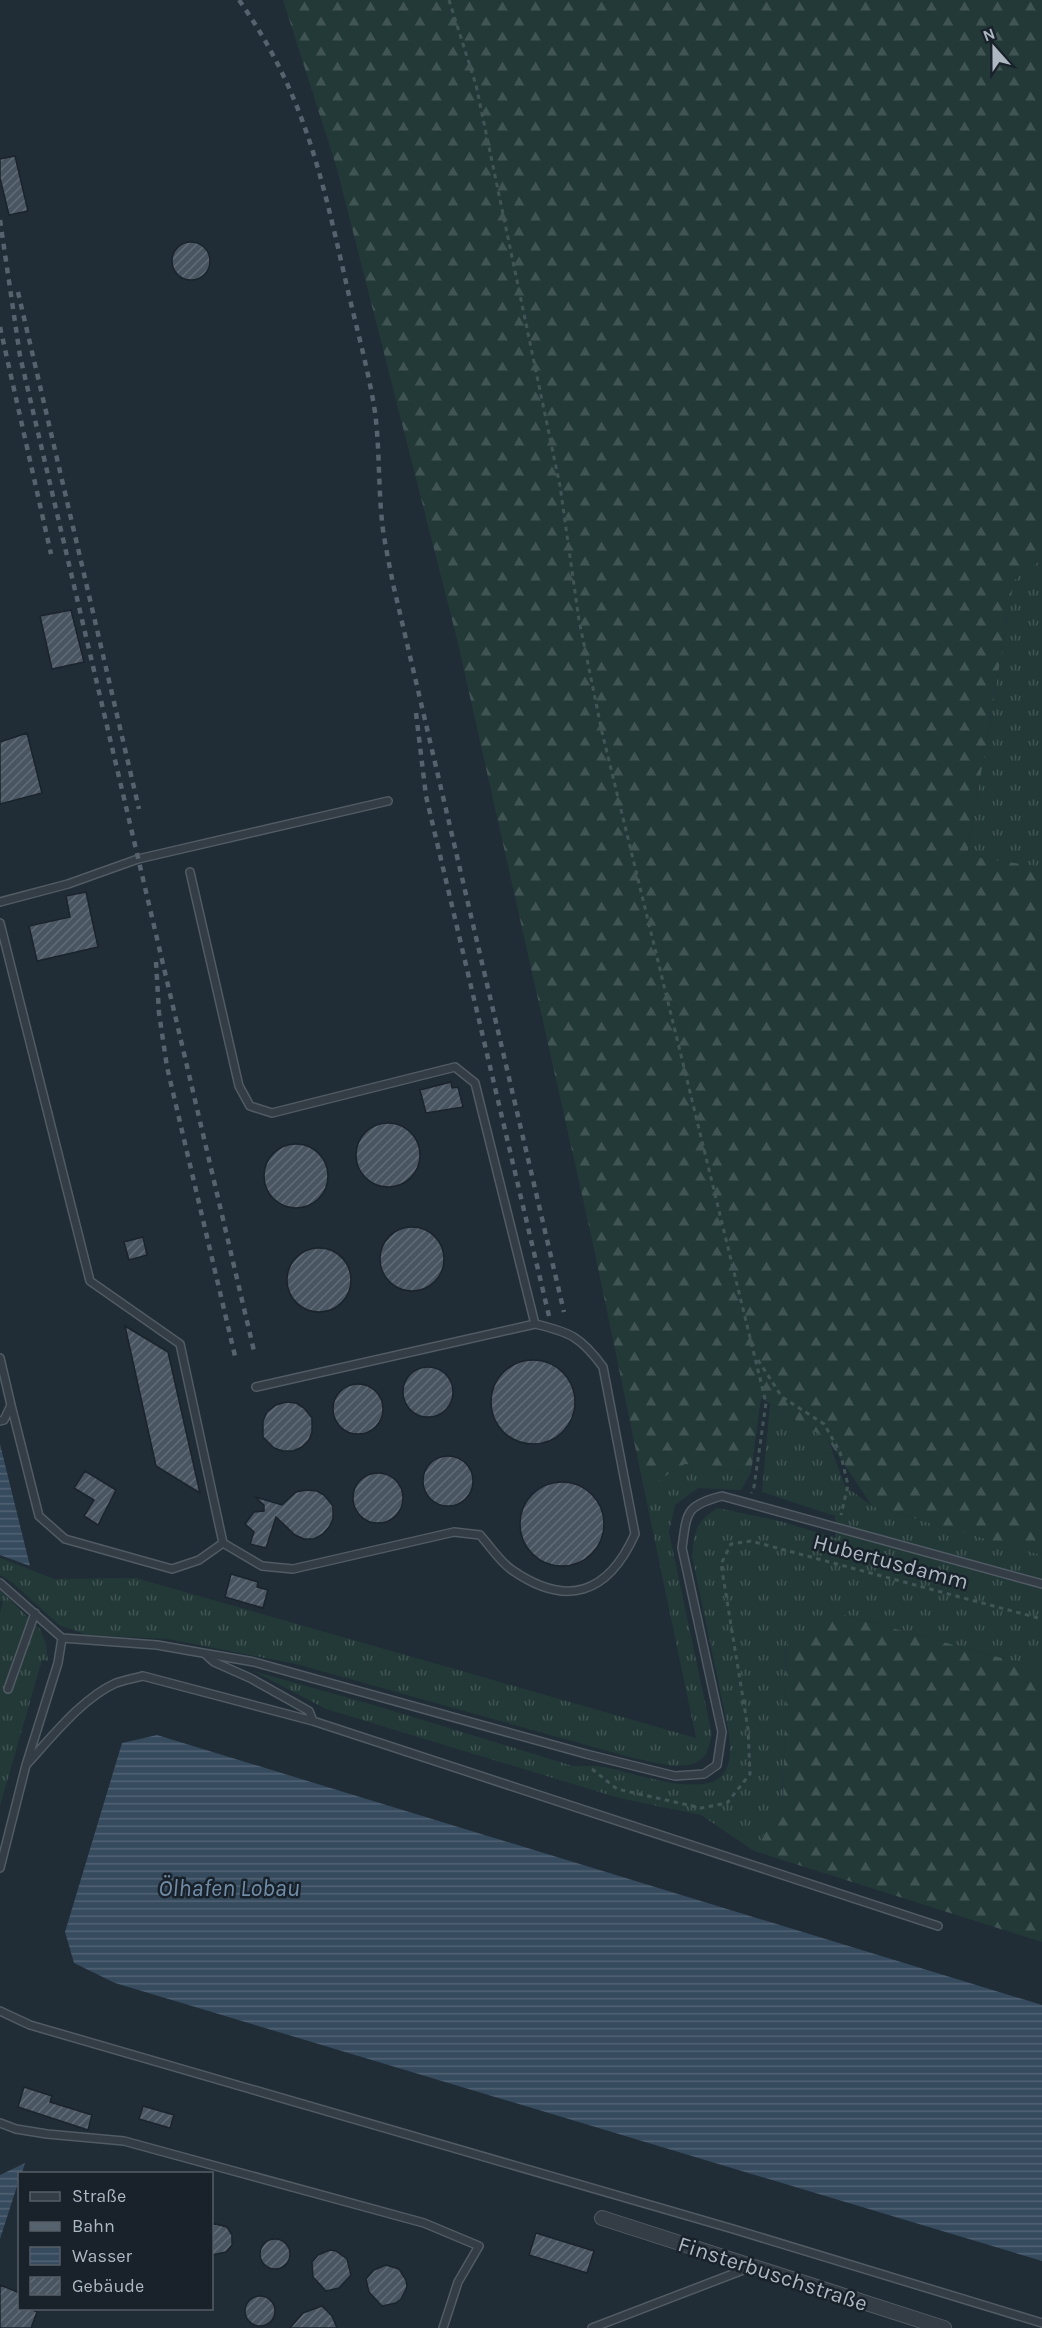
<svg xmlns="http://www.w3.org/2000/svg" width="1042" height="2328" font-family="Karla,sans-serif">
<defs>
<pattern id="grass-tufts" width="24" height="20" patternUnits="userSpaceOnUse" patternTransform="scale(1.5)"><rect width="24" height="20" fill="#233938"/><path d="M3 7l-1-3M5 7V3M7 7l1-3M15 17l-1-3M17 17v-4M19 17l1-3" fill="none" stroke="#405453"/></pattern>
<pattern id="forest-firs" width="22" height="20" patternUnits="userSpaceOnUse" patternTransform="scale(1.5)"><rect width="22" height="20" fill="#233938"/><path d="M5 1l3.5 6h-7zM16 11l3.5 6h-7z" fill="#405453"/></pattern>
<pattern id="water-rules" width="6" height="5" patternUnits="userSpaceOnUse" patternTransform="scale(1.5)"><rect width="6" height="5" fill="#364b5e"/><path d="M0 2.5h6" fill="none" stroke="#516373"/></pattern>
<pattern id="building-hatch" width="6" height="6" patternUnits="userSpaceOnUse" patternTransform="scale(1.5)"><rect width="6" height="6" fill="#495662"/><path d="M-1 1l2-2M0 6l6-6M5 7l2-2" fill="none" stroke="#616c77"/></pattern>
</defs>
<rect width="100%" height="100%" fill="#202c36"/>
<path fill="url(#grass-tufts)" d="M1042 559V867L967 857 1014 580Z
M770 1404 828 1440 845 1486 872 1506 1042 1555V1669L838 1613 787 1640 783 1805 754 1851 701 1815 619 1798 326 1709 253 1671 377 1706 573 1766C583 1766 595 1765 605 1767 631 1772 706 1800 724 1773 733 1759 730 1744 728 1729L692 1556C695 1531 695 1521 718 1508L780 1521 836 1538 835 1516 762 1492Z
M685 1464 751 1473 741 1490 698 1488 675 1505 669 1532 712 1735C710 1741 709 1749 706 1754 692 1776 650 1761 629 1757L296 1664 168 1639 87 1635 59 1625 13 1583 0 1575V1558L55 1579 136 1578 696 1738 644 1489Z
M0 1590 40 1629 46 1643 48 1661 42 1660 0 1806V1613L3 1602 0 1600Z"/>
<path fill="url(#forest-firs)" d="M283 0H1042V559L1014 580 967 856 1042 867V1555L872 1506 828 1440 761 1398 751 1473 685 1464 644 1489 593 1244 457 639 337 169Z
M837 1613 1042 1669V1942L754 1851 783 1804 787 1640Z"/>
<path fill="url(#water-rules)" d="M0 1444 30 1566 0 1555Z
M157 1735 1042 2005V2261L115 1983 74 1963 65 1932 122 1743Z
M25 2163 22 2173 20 2174 19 2180 0 2239V2175Z"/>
<path fill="url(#building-hatch)" stroke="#1b242d" stroke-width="1.5" d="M15 156 28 211 9 215 0 178V159Z
M172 261a19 19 0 1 1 38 0a19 19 0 1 1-38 0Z
M71 610 84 662 52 669 40 616Z
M27 733 42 793 0 804V742Z
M86 892 98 947 37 961 29 926 70 917 66 896Z
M451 1082 452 1088 458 1087 463 1107 426 1113 420 1090Z
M356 1155a32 32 0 1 1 64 0a32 32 0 1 1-64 0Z
M264 1176a32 32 0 1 1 64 0a32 32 0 1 1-64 0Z
M380 1259a32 32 0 1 1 64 0a32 32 0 1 1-64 0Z
M143 1237 147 1255 129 1260 124 1242Z
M287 1280a32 32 0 1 1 64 0a32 32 0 1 1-64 0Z
M125 1326 168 1352 200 1493 156 1466Z
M491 1402a42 42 0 1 1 84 0a42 42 0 1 1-84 0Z
M403 1392a25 25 0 1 1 50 0a25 25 0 1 1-50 0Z
M333 1409a25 25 0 1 1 50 0a25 25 0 1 1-50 0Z
M286 1402 296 1403 304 1408 312 1418V1432L309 1440 302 1447 293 1451H283L274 1448 263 1437V1421L267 1412 276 1405Z
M423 1481a25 25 0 1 1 50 0a25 25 0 1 1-50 0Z
M85 1471 116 1490 98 1525 84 1516 94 1500 74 1488Z
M353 1498a25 25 0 1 1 50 0a25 25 0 1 1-50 0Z
M520 1524a42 42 0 1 1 84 0a42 42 0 1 1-84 0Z
M306 1490 317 1491 324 1495 333 1506V1519L329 1527 323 1534 314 1539H304L295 1535 276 1517 266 1548 250 1544 254 1532 245 1524 254 1512 264 1511V1505L255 1497 282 1505 296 1492Z
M231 1574 258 1582 257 1587 268 1590 263 1608 225 1597Z
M24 2087 52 2096 50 2102 92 2115 88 2130 18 2107Z
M143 2106 174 2115 170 2128 139 2119Z
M212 2223 227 2227 232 2235V2245L226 2252 212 2255Z
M536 2233 594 2251 587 2273 529 2255Z
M260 2254a15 15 0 1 1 30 0a15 15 0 1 1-30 0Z
M330 2250 336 2251 347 2259 351 2275 339 2288 326 2291 313 2277 312 2262 318 2255Z
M386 2265 399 2269 406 2280 407 2287 401 2299 396 2303 382 2306 369 2292 366 2279 374 2270Z
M0 2285 20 2293V2308H29L37 2312 31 2328H0Z
M245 2311a15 15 0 1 1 30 0a15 15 0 1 1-30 0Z
M322 2306 332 2316 337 2328H290L303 2313Z"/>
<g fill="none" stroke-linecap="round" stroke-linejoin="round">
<defs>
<path id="service" d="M190 872 239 1086 250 1106 272 1113 455 1067 475 1083 535 1324
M0 902 68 884 138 859 388 801
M0 923 90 1281 180 1344 223 1543 199 1560 172 1569 65 1539 39 1516 11 1405
M0 1358 11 1405 4 1420 0 1421
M223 1543 262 1566 293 1569 454 1532 480 1535C490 1546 500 1562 512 1570 567 1608 608 1594 635 1534L603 1367C581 1337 570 1332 535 1324L256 1387
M0 1583 62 1638
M62 1638 157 1645 254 1662 586 1754 675 1776 704 1774 717 1765 722 1732 682 1548C687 1512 685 1506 722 1496L1042 1584
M205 1654 214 1662 250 1678 309 1711 313 1721 938 1926
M8 1689 35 1613
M26 1765C51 1738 82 1698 116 1683 124 1680 134 1678 143 1676L313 1721
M0 1868 26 1765 58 1663 62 1638
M0 2011 30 2025 733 2229 1042 2323
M0 2123 16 2129 47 2134 124 2141 424 2223 479 2246 458 2282 443 2328
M592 2328 751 2267"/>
<path id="minor" d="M602 2218 944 2328"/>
</defs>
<use href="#service" stroke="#515b64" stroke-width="10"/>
<use href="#minor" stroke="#515b64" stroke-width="16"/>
<path stroke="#425556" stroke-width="3" stroke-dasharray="4.5 4.5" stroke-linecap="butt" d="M449 0 476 85 560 486 579 620 602 732 766 1403 754 1487 751 1493
M758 1360 782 1397 824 1424 840 1452 848 1485 841 1515
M592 1769 617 1789 701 1808 727 1803 750 1774 748 1729 721 1564 731 1544 751 1541 1042 1619"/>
<use href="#service" stroke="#343d46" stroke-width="7"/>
<use href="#minor" stroke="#343d46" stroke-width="14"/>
<path stroke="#56626d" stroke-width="4.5" stroke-dasharray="6 6" stroke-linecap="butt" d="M239 0C303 91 321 173 345 278 355 323 368 367 375 412 380 451 378 491 383 530 386 549 390 569 394 588L564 1312
M0 220 20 356 254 1351
M18 292 139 809
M0 327 51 554
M416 713 426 796 549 1316
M156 962 159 1013 167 1067 235 1356"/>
</g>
<g text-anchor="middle" stroke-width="5" stroke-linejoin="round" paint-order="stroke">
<g font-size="22" fill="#aeb8c3" stroke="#19222b">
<text transform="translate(891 1561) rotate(15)" y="8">Hubertusdamm</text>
<text transform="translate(773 2273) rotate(18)" y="8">Finsterbuschstraße</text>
</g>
<g font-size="24" font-style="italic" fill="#708ca6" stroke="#19222b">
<text x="229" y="1896">Ölhafen Lobau</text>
</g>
</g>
<rect x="18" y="2172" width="195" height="138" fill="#19222b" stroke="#555e68" stroke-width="1.5"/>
<rect x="30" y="2192" width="30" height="9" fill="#343d46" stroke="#555e68" stroke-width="1.5"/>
<text x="72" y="2202" font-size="18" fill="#aeb8c3">Straße</text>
<rect x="30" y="2222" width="30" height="9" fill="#56626d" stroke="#555e68" stroke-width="1.5"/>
<text x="72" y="2232" font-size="18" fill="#aeb8c3">Bahn</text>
<rect x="30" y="2247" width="30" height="18" fill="url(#water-rules)" stroke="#555e68" stroke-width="1.5"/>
<text x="72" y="2262" font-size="18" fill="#aeb8c3">Wasser</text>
<rect x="30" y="2277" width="30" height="18" fill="url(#building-hatch)" stroke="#555e68" stroke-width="1.5"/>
<text x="72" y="2292" font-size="18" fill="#aeb8c3">Gebäude</text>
<g transform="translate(994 48) rotate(339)" stroke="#19222b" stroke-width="4.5" paint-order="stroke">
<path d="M0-4.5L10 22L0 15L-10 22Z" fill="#aeb8c3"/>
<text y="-9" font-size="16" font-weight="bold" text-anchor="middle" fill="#aeb8c3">N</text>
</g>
</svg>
